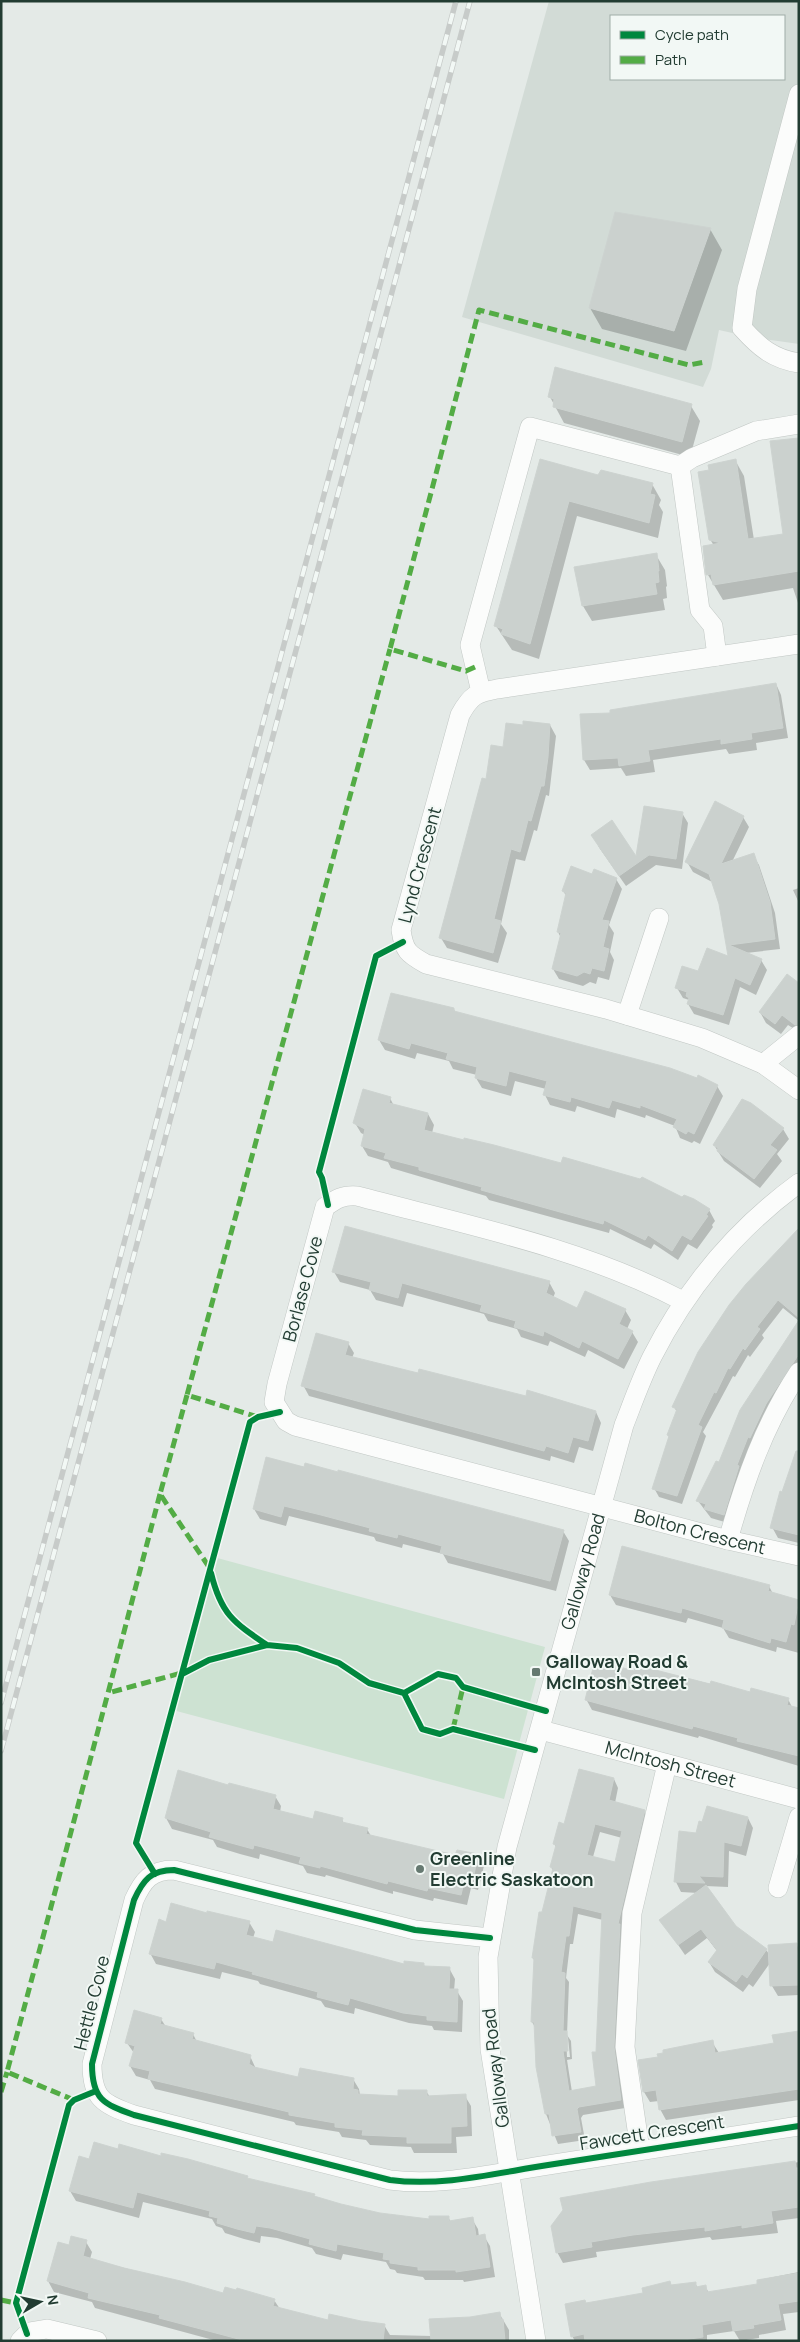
<svg xmlns="http://www.w3.org/2000/svg" width="800" height="2342" font-family="Manrope,sans-serif">
<rect width="100%" height="100%" fill="#e4eae7"/>
<path fill="#d2dbd6" fill-rule="evenodd" d="M549 1H799V344L750 337 719 330 711 369 703 387 462 317ZM611 16H784V79H611Z"/>
<path fill="#cde2d2" d="M210 1556 545 1647 504 1799 169 1709Z"/>
<path fill="#0003" fill-rule="evenodd" d="M710 229 722 250 686 351 602 329 590 308Z
M550 397 691 406 700 421 690 457 564 423Z
M799 441V606L793 588 723 600 708 575 714 546 710 539V471L735 460 744 476 754 540 785 535Z
M541 460 598 476 652 484 661 500 659 505 663 512 658 538 577 516 539 659 512 650 496 626Z
M656 555 665 570 667 586 666 587 667 598 663 599 665 610 592 621 583 606Z
M776 684 781 695 788 738 756 743 757 750 729 754 726 749 653 760 655 772 626 776 621 768 590 770 584 760Z
M550 725 556 736 549 796 546 795 537 831 534 830 525 861 516 859 501 924 507 933 498 963 447 948 441 938 487 781 504 748 524 727Z
M682 813 688 823 682 869 656 865 626 886 598 846 637 860Z
M743 817 749 827 732 862 753 855 759 865 775 913 780 949 746 953 761 960 767 970 756 995 740 987 729 1025 694 1014 688 1004 689 1000 683 998 677 988 698 973 729 958 721 903 714 883 693 872 687 862Z
M616 879 622 889 609 925 614 933 610 952 614 960 609 980 598 977 596 984 590 982 583 986 559 979 553 969 561 938 558 932 567 897 563 891Z
M799 888V903L793 890Z
M799 984V1032L788 1025 781 1034 766 1023 760 1012Z
M454 1009 455 1012 717 1086 723 1096 700 1144 694 1141 692 1143 680 1138 675 1126 646 1115 645 1118 617 1109 615 1118 577 1106 575 1112 550 1105 545 1095 546 1089 515 1081 511 1096 482 1088 476 1078 477 1075 453 1069 449 1061 417 1053 415 1059 385 1050 379 1040Z
M390 1098 394 1106 428 1114 434 1125 432 1133 709 1210 715 1221 712 1225 713 1227 697 1249 688 1244 678 1260 654 1244 651 1249 610 1229 609 1233 489 1200 486 1196 391 1168 388 1162 368 1156 362 1146 365 1135 361 1133 355 1123Z
M783 1129 789 1139 777 1154 782 1161 760 1188 724 1161 714 1145Z
M799 1230V1321L783 1308 762 1335 764 1338 750 1357 748 1355 735 1377 733 1376 703 1432 706 1436 682 1504 659 1497 654 1488 669 1437 668 1435 677 1412 674 1407Z
M334 1272 549 1282 555 1293 553 1298 577 1310H625L631 1320 627 1329 632 1332 638 1342 624 1369 588 1350 585 1357 550 1341 548 1346 521 1337 517 1329 488 1321 484 1314 407 1293 403 1307 376 1300 370 1290 340 1282Z
M799 1325V1367L728 1523 711 1518 698 1501Z
M348 1343 354 1353 352 1358 419 1375 596 1412 601 1423 593 1451 579 1447 574 1463 551 1456 550 1461 309 1396 303 1385Z
M799 1449V1543L778 1538 772 1527Z
M267 1458 563 1531 569 1541 556 1591 448 1563 443 1554 403 1544 402 1548 376 1541 374 1537 289 1516 286 1526 260 1519 254 1509Z
M769 1586 773 1594 799 1601V1653L777 1647 776 1652 729 1638 723 1628 688 1618 686 1623 616 1605 610 1595Z
M637 1666 751 1694 788 1699 792 1707 799 1709V1766L699 1736 698 1738 592 1710 586 1699 635 1672Z
M614 1779 618 1788 615 1803 644 1811 649 1820 625 2108 583 2115 581 2118 585 2140 558 2144 546 2114 540 2085 536 2029 532 2022 535 1962 533 1958 553 1871 551 1867 556 1847 554 1844 565 1825ZM600 1832 622 1838 616 1863 593 1857ZM578 1914 603 1920 597 2053 598 2088 572 2092 567 2060 572 2059 571 2041 567 2035 569 1982 566 1978 570 1944H573ZM566 2035 568 2038 570 2057H567Z
M229 1786 275 1796 281 1806 280 1812 314 1821 342 1819 344 1824 367 1829 371 1836 456 1857 478 1856 484 1866 478 1890 471 1888 467 1905 434 1898 433 1901 393 1891V1894L326 1875 325 1877 307 1873 303 1866 260 1854 259 1859 240 1854 217 1847 213 1840 172 1829 166 1818Z
M748 1818 753 1828 746 1856 729 1851 728 1887 705 1886 735 1927 766 1950 770 1955 796 1944 799 1949V1995L778 1996 772 1986 770 1963 753 1987 749 1984 743 1992 715 1972 709 1962 717 1951 707 1938 685 1955 661 1920 698 1893 681 1892 676 1882 680 1832 697 1834Z
M207 1914 249 1922 255 1932 253 1938 274 1943 405 1965H424L425 1967 449 1968 455 1979 454 1991H457L463 2001 462 2032 434 2030 432 2026 409 2023 355 2008 354 2014 325 2007 321 2001 260 1984 258 1981 222 1972 220 1979 156 1964 150 1953 166 1923Z
M161 2019 166 2027 193 2034 197 2042 250 2056 256 2069 299 2078 353 2079 359 2089 360 2095 399 2097 426 2091 430 2097 465 2096 471 2106 472 2136 456 2137 457 2153H414L411 2147 370 2145 366 2140 342 2137 339 2132 296 2125 294 2122 155 2089 150 2080 136 2076 130 2066 134 2053 127 2043Z
M799 2032V2100L666 2120 660 2109 659 2101 650 2102 644 2092 640 2061 659 2058 712 2042 719 2053 775 2044Z
M118 2150 162 2157 247 2177 248 2179 296 2190 340 2205 380 2214 430 2221 448 2217 451 2222 472 2219 478 2229 479 2237 484 2236 490 2246 495 2277 464 2282 463 2280H425L423 2277 397 2273 395 2270 390 2269 386 2262 343 2254 341 2260 316 2254 312 2248 277 2238 261 2236 260 2243 244 2239 225 2233 222 2228 216 2226 212 2219 143 2202 139 2218 76 2201 70 2191 90 2161Z
M799 2162V2218L776 2221 778 2233 712 2240 710 2237 596 2252 597 2257 563 2263 557 2252 564 2211 562 2199Z
M86 2242 92 2252 90 2259 224 2294 274 2300 280 2309 351 2341H217L95 2308 92 2302 54 2292 48 2281 70 2246Z
M799 2272V2312L783 2314 786 2330 759 2335V2338L740 2341 734 2331 707 2335V2341H575L572 2336 586 2304 644 2294 672 2286 695 2283 698 2288 705 2286 709 2293 759 2285 758 2280Z
M499 2313 509 2330V2341H367L384 2325 390 2335 432 2336 470 2318Z"/>
<path fill="#cbd1ce" stroke="#cdd3d0" fill-rule="evenodd" d="M615 212 711 228 674 331 589 308Z
M555 367 692 404 682 442 553 407 554 399 548 397Z
M799 438V571L713 585 711 574 706 575 703 546 721 543 709 540 698 472 709 470 708 465 736 459 748 539 783 534 770 441Z
M540 459 598 475 601 470 653 483 650 494 655 495 649 523 569 501 530 644 501 634 503 629 494 626Z
M657 553 659 571H658L659 582 655 583 657 594 582 606 574 567Z
M776 683 783 728 751 733 752 739 721 744V739L648 750 650 761 619 766 618 758 583 760 580 714 610 713V710Z
M523 721 550 724 548 757 544 786H541L531 821 528 820 520 852 511 849 494 919 501 921 493 953 439 938 482 778 486 779 491 745 503 747 506 723 523 725Z
M715 801 744 816 721 864 754 853 770 902 775 939 729 945 762 959 750 985 735 978 723 1015 687 1004 689 998 686 996 687 992 675 988 682 966 698 971 707 948 728 956 719 904 709 874 685 862Z
M644 806 683 812 676 859 649 855 619 876 591 835 612 820 636 856Z
M571 866 592 874 594 869 617 878 602 920 609 921 603 947 609 949 604 971 592 968 590 974 584 972 577 976 552 969 561 933 557 932 566 893 562 891Z
M787 974 799 983V1024L795 1025 782 1015 775 1024 759 1012Z
M391 993 454 1008V1011L670 1068 697 1078 698 1075 718 1085 694 1134 688 1131 686 1134 673 1127 677 1119 640 1105V1108L612 1100 609 1108 571 1097 570 1102 543 1095 547 1081 509 1071 506 1086 475 1078 477 1067 446 1059 448 1053 411 1043 409 1049 378 1040Z
M363 1089 391 1097 389 1103 428 1113 424 1130 464 1140V1138L494 1145 561 1163 563 1157 640 1179 642 1177 682 1197 684 1195 694 1199 710 1209 706 1215 708 1216 691 1240 682 1235 672 1251 648 1235 645 1240 604 1220 603 1224 481 1190 482 1187 419 1170V1167L384 1158 386 1153 361 1146 365 1129 353 1123Z
M742 1099 751 1103 784 1128 770 1145 777 1150 754 1179 717 1151 718 1148 713 1145Z
M345 1226 550 1281 546 1293 577 1308 585 1291 626 1309 619 1324 633 1331 618 1359 582 1341 579 1348 544 1331 543 1336 514 1327 516 1321 480 1311 482 1305 435 1292 402 1283 398 1298 369 1290 371 1282 332 1272Z
M799 1228V1318L778 1300 757 1327 760 1329 745 1350 743 1348 730 1369 728 1368 716 1393 714 1392 698 1425 702 1427 677 1496 652 1489 669 1436 667 1435 677 1409 672 1407 698 1352 729 1305 746 1284Z
M799 1320V1354L766 1404 750 1438 748 1437 737 1465 739 1466 724 1515 704 1509 706 1504 696 1501 716 1461 719 1462 740 1410Z
M316 1333 349 1342 345 1355 418 1373 419 1369 526 1396 527 1390 596 1411 588 1441 573 1437 568 1453 546 1446 544 1451 301 1386Z
M796 1451H799V1535L770 1528 780 1491 782 1492Z
M266 1457 304 1467 305 1463 338 1472V1470L564 1530 550 1581 440 1553 442 1546 398 1534 397 1538 369 1531 370 1528 321 1515 284 1506 281 1517 253 1509Z
M622 1546 770 1585 768 1591 799 1600 794 1625 791 1624 786 1642 771 1638 770 1643 722 1628 724 1620 682 1608 681 1613 609 1595Z
M595 1660 634 1671 636 1665 710 1684 711 1681 750 1692 751 1688 789 1698 787 1705 799 1708V1756L737 1741 738 1738 693 1726 692 1729 585 1700Z
M579 1769 614 1778 609 1800 645 1810 618 1924H620L614 2047 621 2100 579 2107 577 2109 581 2132 552 2136 549 2114H545L536 2067 534 2022H531L534 1958H532L539 1912H542L553 1868 550 1867 556 1845 553 1844 559 1822 564 1824ZM595 1824 622 1831 615 1862 587 1855ZM573 1906 602 1913 596 2052H592L596 2086 569 2091 563 2051H568L567 2031H563L565 1973 561 1972 566 1936H569Z
M178 1770 228 1785 229 1783 276 1795 273 1809 313 1819 315 1811 343 1818 342 1822 368 1828 366 1834 455 1855 457 1850 478 1854 473 1880 465 1878 461 1895 428 1888 427 1891 388 1881 387 1884 320 1866V1868L299 1863 301 1857 254 1845 253 1849 209 1837 211 1832 165 1818Z
M707 1806 748 1817 741 1846 724 1842 723 1877 699 1876 705 1883 674 1882 679 1831 696 1833 699 1821 702 1822Z
M706 1885 736 1926 767 1949 747 1978 742 1974 736 1982 708 1962 717 1950 701 1929 678 1945 659 1920Z
M171 1903 207 1913V1911L250 1921 246 1935 273 1942 276 1930 404 1964V1961L424 1963V1966L450 1967 449 1989H458L457 2022 427 2020V2016L403 2013 350 1998 348 2005 317 1997 318 1992 252 1974 253 1972 216 1962 214 1969 149 1954 159 1919 166 1922Z
M797 1943 799 1985 770 1986 768 1945Z
M134 2010 162 2018 160 2024 194 2033 192 2039 251 2055 249 2064 254 2067 298 2077 300 2068 354 2078 353 2089 358 2090V2094L398 2096V2090H427V2096L466 2094 467 2126 451 2127V2143H407V2137L362 2135 363 2130 335 2127V2123L289 2115V2112L148 2079 150 2071 129 2066 135 2046 125 2043Z
M799 2031V2089L659 2110 656 2090 643 2092 638 2060 658 2057 657 2054 663 2053V2050L713 2040 715 2053 774 2043 772 2035Z
M94 2142 118 2149 119 2144 161 2156V2153L188 2159 248 2176 247 2178 315 2194 314 2196 341 2204 380 2213 429 2219V2216H449V2221L473 2217 476 2236 485 2234 490 2267 456 2272V2270H418V2267L390 2263V2260L383 2259 384 2253 337 2244 336 2251 309 2244 310 2239 270 2228 256 2226 254 2233 237 2229 217 2223 218 2218 209 2216 210 2211 137 2192 133 2208 69 2191 79 2156 89 2159Z
M795 2161 796 2168H799V2207L771 2211 773 2223 742 2228V2225L705 2231V2227L633 2235 591 2242 592 2247 556 2253 551 2226 563 2210 560 2198 651 2182Z
M71 2236 87 2240 83 2256 124 2268 185 2282 223 2293 225 2287 236 2290 237 2288 275 2299 273 2306 328 2320 329 2314 361 2321 385 2324 383 2341H246L159 2318 160 2315 88 2298 89 2293 47 2281 58 2242 69 2245Z
M799 2273V2301L778 2304 781 2320 753 2325 754 2328 733 2331 731 2320 702 2325 703 2337 677 2341H585L584 2334 571 2337 565 2304 585 2300 586 2303 643 2293 642 2288 670 2281 671 2285 696 2282V2287L706 2285 707 2292 757 2284V2280Z
M500 2312 501 2319H503L505 2341H431L429 2319 470 2317Z"/>
<g fill="none" stroke-linecap="round" stroke-linejoin="round">
<defs>
<g id="minor">
<path d="M799 94 747 289 742 328C759 347 773 359 799 363"/>
<path d="M799 644 497 689C476 693 471 695 460 715L401 930C404 951 408 954 426 964L606 1009 702 1038 763 1064 799 1090"/>
<path d="M717 656 713 626 700 610 680 466 692 458 756 431 799 424"/>
<path d="M481 692 470 645 530 427 680 466"/>
<path d="M627 1015 659 918"/>
<path d="M763 1064 799 1035"/>
<path id="s1" d="M683 1301C582 1248 467 1225 357 1196 342 1195 336 1199 325 1207L277 1384 274 1402 286 1421 295 1426 728 1540 799 1556"/>
<path d="M728 1540C745 1480 764 1425 799 1372"/>
<path id="s2" d="M541 1730 799 1799"/>
<path d="M778 1888 799 1817"/>
<path d="M490 1938 415 1930 174 1870C151 1870 143 1880 134 1900L92 2064C92 2099 103 2104 134 2115L390 2180C442 2187 496 2173 548 2165 631 2152 715 2139 799 2126"/>
<path d="M640 2150 625 2047 632 1913 667 1764"/>
<path d="M20 2341 29 2332 47 2329 97 2341"/>
<path id="s3" d="M536 2341 490 2049 488 1957 507 1847 624 1425C633 1402 641 1379 652 1357 687 1288 736 1229 799 1183"/>
</g>
</defs>
<use href="#minor" stroke="#c1c7c4" stroke-width="20"/>
<use href="#minor" stroke="#fbfcfb" stroke-width="19"/>
<defs>
<path id="rail" d="M1 1703 456 1
M1 1751 470 1"/>
</defs>
<use href="#rail" stroke="#c7cbc9" stroke-width="5.5"/>
<use href="#rail" stroke="#f2f8f5" stroke-width="4" stroke-dasharray="11" stroke-linecap="butt"/>
<path stroke="#53ac45" stroke-width="5" stroke-dasharray="10 5" stroke-linecap="butt" d="M475 667 466 671 390 649 479 310 689 365 705 362
M187 1395 160 1494 211 1570
M258 1417 187 1395 390 649
M160 1494 108 1693 185 1672
M453 1729 463 1687
M1 2092 7 2072
M74 2100 7 2072 108 1693
M1 2300 16 2303"/>
<defs>
<path id="cycleway" d="M328 1205 322 1178 319 1172 376 956 403 942
M211 1573C221 1614 233 1622 267 1645
M182 1674 209 1660 267 1645 297 1648 339 1663 369 1683 404 1693 438 1674 456 1678 463 1687 546 1711
M404 1693 422 1729 440 1734 453 1729 535 1750
M155 1874 136 1843 250 1422 258 1417 280 1412
M490 1938 415 1930 174 1870C151 1870 143 1880 134 1900L92 2064C92 2099 103 2104 134 2115L390 2180C442 2187 496 2173 548 2165 631 2152 715 2139 799 2126
M27 2334 16 2303 69 2105 74 2100 96 2091"/>
</defs>
<use href="#cycleway" stroke="#f2f8f5" stroke-width="9"/>
<use href="#cycleway" stroke="#00873e" stroke-width="6"/>
</g>
<g fill="#667971" stroke="#f2f8f5" stroke-width="2">
<rect x="531" y="1667" width="10" height="10" rx="2.5"/>
<circle cx="420" cy="1869" r="5"/>
</g>
<g text-anchor="middle" stroke-width="4" stroke-linejoin="round" paint-order="stroke">
<g font-size="18" fill="#223c32" stroke="#f2f8f5">
<text transform="translate(420 865) rotate(-75)" y="6">Lynd Crescent</text>
<text transform="translate(303 1289) rotate(-75)" y="6">Borlase Cove</text>
<text dy="6" stroke="none"><textPath href="#s1" startOffset="1031">Bolton Crescent</textPath></text>
<text dy="6" stroke="none"><textPath href="#s3" startOffset="785">Galloway Road</textPath></text>
<text dy="6" stroke="none"><textPath href="#s2" startOffset="134">McIntosh Street</textPath></text>
<text transform="translate(92 2003) rotate(-76)" y="6">Hettle Cove</text>
<text transform="translate(496 2068) rotate(-97)" y="6">Galloway Road</text>
<text transform="translate(652 2133) rotate(-9)" y="6">Fawcett Crescent</text>
</g>
<g font-size="18" font-weight="bold" fill="#223c32" stroke="#f2f8f5" text-anchor="start">
<text x="546" y="1668">Galloway Road &amp;<tspan x="546" dy="21">McIntosh Street</tspan></text>
<text x="430" y="1865">Greenline<tspan x="430" dy="21">Electric Saskatoon</tspan></text>
</g>
</g>
<rect width="800" height="2342" fill="none" stroke="#223c32" stroke-width="5"/>
<rect x="610" y="15" width="175" height="65" fill="#f2f8f5" stroke="#9fada7"/>
<rect x="620" y="31" width="25" height="8" fill="#00873e" stroke="#9fada7"/>
<text x="655" y="40" font-size="15" fill="#223c32">Cycle path</text>
<rect x="620" y="56" width="25" height="8" fill="#53ac45" stroke="#9fada7"/>
<text x="655" y="65" font-size="15" fill="#223c32">Path</text>
<g transform="translate(40 2302) rotate(81)" stroke="#f2f8f5" stroke-width="4" paint-order="stroke">
<path d="M0-4L9 19L0 12L-9 19Z" fill="#223c32"/>
<text y="-8" font-size="14" font-weight="bold" text-anchor="middle" fill="#223c32">N</text>
</g>
</svg>
